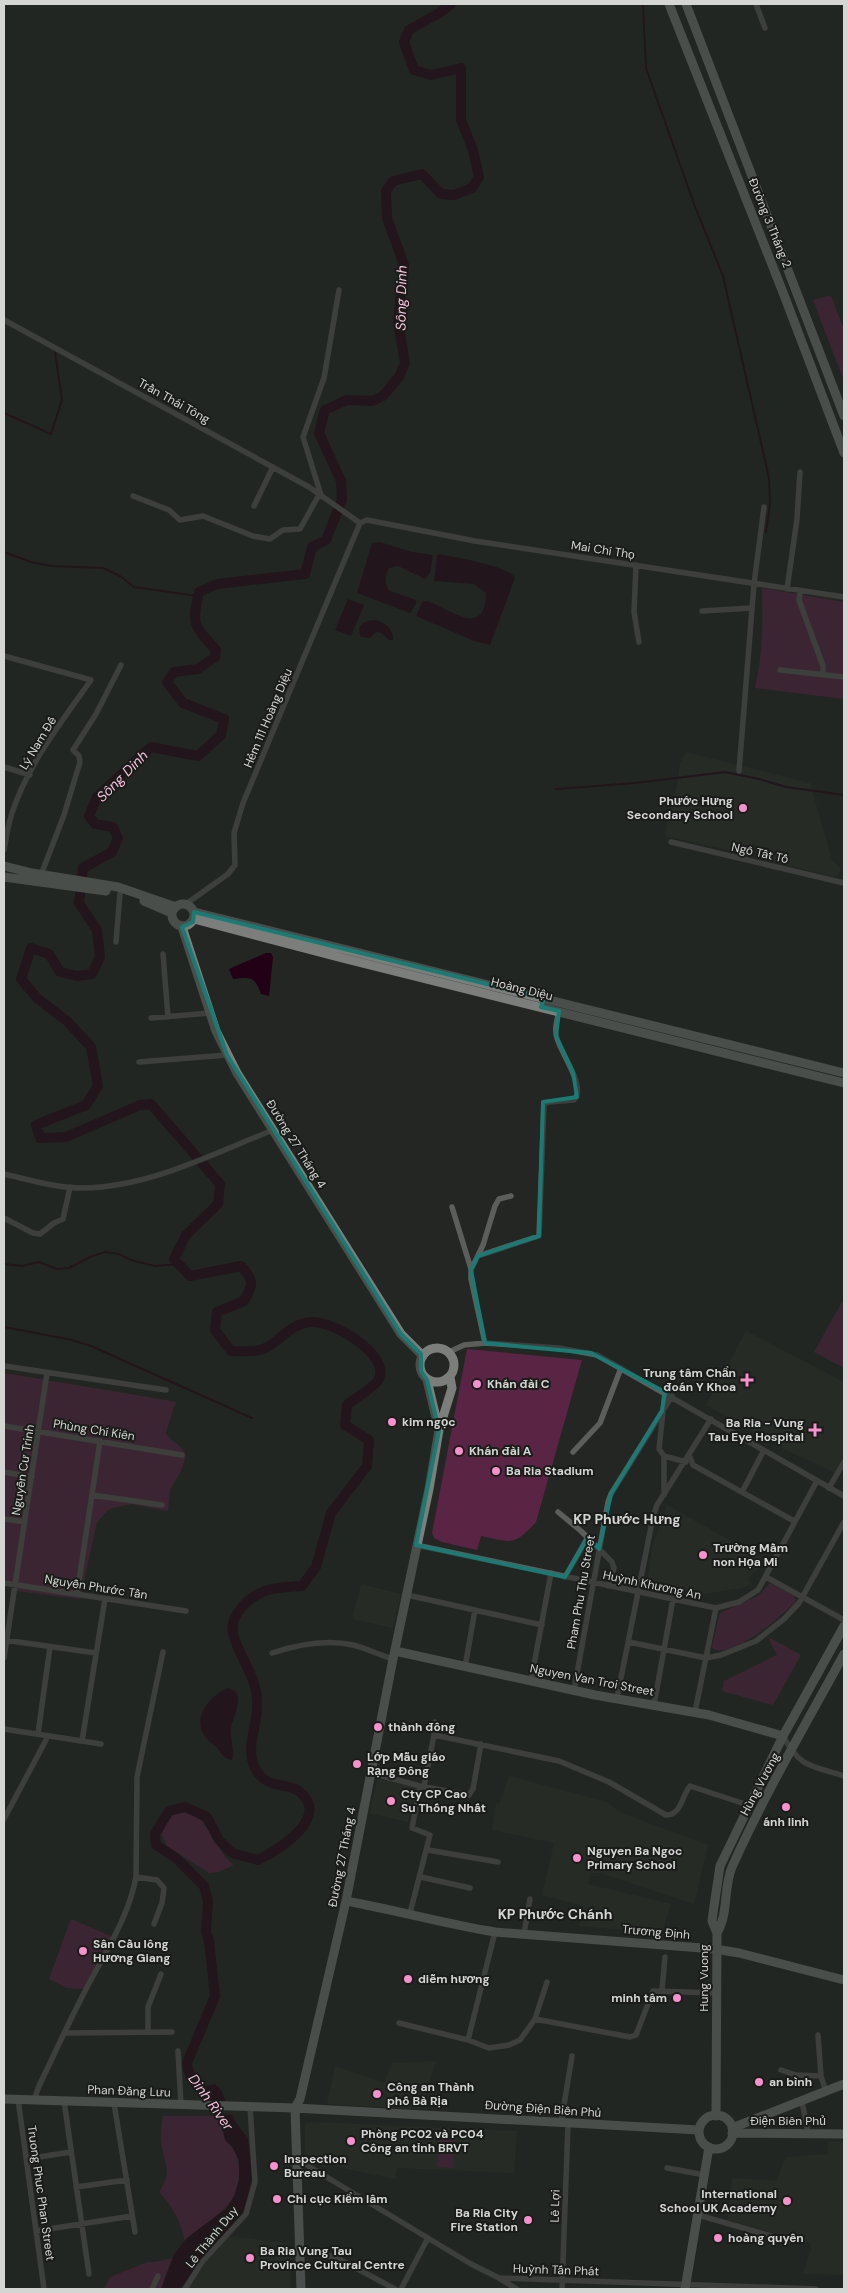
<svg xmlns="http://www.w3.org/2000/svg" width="848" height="2293" font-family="'DM Sans',sans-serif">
<rect width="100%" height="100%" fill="#232622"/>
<path fill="#2a3128" d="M686 752 810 783 832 860 841 869 839 875 833 876 760 859 755 844 733 851 665 836 671 801 677 787 680 763Z
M746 1331 844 1382V1456L835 1473 786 1450 706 1405Z
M667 1505 767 1561 748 1578 751 1585 743 1588 702 1594 647 1581 652 1548Z
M361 1584 401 1594 393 1628 352 1619Z
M509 1776 607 1802 619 1812 708 1845 694 1904 600 1873H591L588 1884 671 1904 662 1933 579 1926 583 1906 542 1895 554 1843 492 1830 496 1803 499 1804Z
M378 1777 417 1787 408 1822 369 1813Z
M436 2061 420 2109 327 2104 335 2066 384 2083 392 2063Z
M311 2122 517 2131 514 2173 397 2168 395 2179 343 2168 305 2155V2124Z
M828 2141 844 2142V2275L803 2274 811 2249 810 2243 728 2220 732 2178 776 2181 786 2157 828 2154Z
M229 2236 289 2243 291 2289H188L197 2272Z"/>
<path fill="#5a2545" d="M828 296H831L844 330V381L813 300Z
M762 588 844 602V699L755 688C763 654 763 623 762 588Z
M842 1302 844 1304V1368L814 1352Z
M467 1349 582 1360 536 1522C513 1547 512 1542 481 1536L477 1550 442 1542 434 1538 432 1533Z
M4 1373 177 1402 174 1406 166 1433C170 1442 180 1442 186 1455L181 1471 170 1490 168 1511 131 1504 109 1509 97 1522 80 1599 17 1591 9 1584V1581L4 1580Z
M770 1583 793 1595 796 1601C783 1615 733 1659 713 1649L712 1646 720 1613 758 1596Z
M768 1637 801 1655 773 1705 722 1691 724 1681 777 1655Z
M177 1810C207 1808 213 1850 233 1864L232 1866 218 1872 209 1873 167 1846 162 1835 166 1818Z
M71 1919 113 1937 85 1989 67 1988 49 1979Z
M163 2116H215C223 2126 221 2132 226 2140 228 2143 231 2145 233 2149 239 2157 239 2165 239 2175 239 2210 205 2219 185 2241 181 2222 172 2205 159 2192 174 2170 163 2162 161 2141 160 2133 162 2124 163 2116Z
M439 2137 455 2138 453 2168 437 2167Z
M173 2258 161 2289H104L110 2277 148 2262H155Z"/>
<path fill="#220015" d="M380 542 412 552 433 555 430 573 425 579 398 566 389 568C385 575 384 585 390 591L416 600V604L410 613 357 593 372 543Z
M440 554C456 558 507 565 515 578L490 645 474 641 416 616 423 601H428C452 611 485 638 486 593L474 584 434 581 437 555Z
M348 599 364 605 351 636 335 630Z
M376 620C385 623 394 629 393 640H389L381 633 376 632 370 638 361 637C355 625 365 620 376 620Z
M266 953H271L273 957 269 996 261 994C255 976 250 977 233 979L229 969Z
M228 1688 236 1692C242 1704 233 1716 231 1728 229 1738 236 1751 232 1760 222 1759 222 1752 215 1746 211 1742 206 1740 204 1735 192 1716 211 1695 228 1688Z
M215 2084 221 2090 236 2123 248 2138 252 2179 243 2213 202 2259 180 2289H161L174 2254 187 2238 226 2209 234 2196 239 2180V2161L233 2148 225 2140 222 2124 201 2096 205 2086Z"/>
<path fill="#232622" d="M203 2103 230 2104 235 2115 211 2114Z"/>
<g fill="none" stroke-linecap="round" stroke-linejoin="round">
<path stroke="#220015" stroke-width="2" d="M643 4 646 68 694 204 723 276 769 478 770 504 766 532
M4 413 51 434 62 400 55 352
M4 552 31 562 52 566 103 568 120 576 134 587 198 596
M556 789 635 783 725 772 759 779 786 787 844 795
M4 1264 22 1266 39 1262 57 1269 69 1268 92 1256 106 1252 119 1254 131 1260 155 1266 179 1264
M4 1327 72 1340 91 1346 252 1418"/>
<path stroke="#220015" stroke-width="10" d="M210 2101C201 2089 188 2079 187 2063L215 1996 209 1941 206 1932 208 1901 204 1886 176 1858 156 1845 155 1834 169 1811 185 1807 207 1817 219 1840 232 1853 258 1860C278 1850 331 1818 300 1792 287 1781 267 1791 255 1768 244 1745 260 1722 257 1698 255 1675 239 1656 233 1634 229 1615 249 1597 265 1591 276 1587 291 1587 302 1586L316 1567 331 1513 367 1466 369 1440 345 1425 347 1405C354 1399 376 1386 379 1379 390 1354 332 1320 311 1322 293 1323 283 1337 269 1346 258 1353 243 1351 231 1351L215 1330 217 1312 244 1301C253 1284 255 1281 241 1266L190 1276 174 1259 186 1235 218 1204 220 1184 151 1104 140 1105 66 1137 40 1138 36 1125 86 1105 98 1086 91 1047 67 1021 37 998 21 979 31 948 49 954 60 972 77 976 92 974 100 957 97 930 79 903 83 868 112 852 118 838 113 827 95 824 89 816 97 797 151 747 198 756 221 735 224 719 183 703 167 682 174 672 198 669 215 657 216 650C194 626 191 625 199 592L217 584 305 574 312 547 326 540 342 500 341 481 319 433 325 410 347 400 372 401 383 396 399 377 405 363 398 321 404 265 387 218 386 191 393 181 422 174 441 194 454 195 472 188 479 177 473 150 461 120V68L431 75 414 70 404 42 409 30 441 12 451 4"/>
<path stroke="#5c5e5c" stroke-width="5.5" d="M756 4 765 28
M4 320 309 487 360 523
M321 495 303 437 324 378 339 290
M133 496 169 510 180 520 203 516 253 536 270 539 283 530 300 529 320 493
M254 506 273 467
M360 523 367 520 475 541 844 597
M636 565 634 612 639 642
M787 589 797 519 800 472
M800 592 799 600 823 666V674
M702 611 752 608
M4 656 91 680C62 721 28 764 12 813 8 825 6 838 4 850
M780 670 844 677
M4 767 30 775
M739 771 754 584 764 507
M671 842 844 883
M41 875 64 815 80 762 79 756 73 750 96 714 121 665
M186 904 228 874 235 865 234 833 243 803 360 523
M116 942 120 893
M163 954 168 1017
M151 1018 210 1013
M139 1062 227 1055
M4 1174C30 1180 57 1188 83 1188 150 1187 212 1154 273 1130
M452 1207 471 1269
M4 1218 33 1233 40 1234 54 1223 63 1219 70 1187
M478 1256 539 1236 544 1104 549 1102 574 1100C587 1087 560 1052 557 1038 554 1030 557 1020 559 1011
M485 1343 471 1279V1270L483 1245 495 1206 499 1199 511 1196
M449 1352 464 1345 485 1343 559 1348 597 1355 844 1496
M4 1366 166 1390
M4 1426 182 1455
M573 1452 600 1423 621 1368
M664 1456 686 1462
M690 1457 693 1465 794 1521
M4 1472 32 1477
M829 1488 844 1462
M742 1492 764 1450
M92 1495 162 1505
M664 1495V1456L659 1449 665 1392
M558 1512 581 1531 612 1562 614 1568 608 1586
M4 1519 25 1522
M416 1545 716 1608 739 1602 758 1590 817 1481
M565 1577 588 1537
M766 1577 844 1620
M4 1583 186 1611
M77 1594 100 1441
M407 1595 542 1625
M4 1640 96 1653
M629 1642 706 1658 721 1655 756 1641 784 1619 799 1603 844 1522
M272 1653C296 1645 327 1639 353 1645 366 1648 379 1655 393 1659
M4 1658 47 1373
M465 1667 475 1610
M531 1681 551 1573
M574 1690 608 1502 611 1494 672 1396
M617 1698 653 1517 657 1505 711 1419
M654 1705 673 1599
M695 1712 716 1608
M435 1722 434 1735 559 1761 609 1782 666 1815C681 1816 682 1795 690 1786L748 1805
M4 1729 101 1744
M38 1734 50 1647
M783 1736C801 1769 811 1765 844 1776
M82 1741 105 1599
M371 1773 420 1786 469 1795 473 1789 481 1744
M424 1786 434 1735
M4 1819 46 1740
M428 1850 498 1862
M136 1877 157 1880 164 1888 162 1903 154 1924
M421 1877 470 1888
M410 1913 430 1835 412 1828 420 1786
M524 1934 530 1899
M662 1990 665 1957
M535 2019 547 1982
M399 2023 468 2040 489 2048 509 2045 520 2040 535 2019 630 2037 636 2035 653 1991 716 1993
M148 2032V2007L161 1974
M64 2033 172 2032
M818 2035 821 2076 826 2092
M468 2040 495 1932
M178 2051 181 2105
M781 2070 796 2075 821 2076
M18 2099 44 2289
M34 2100 39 2086C53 2057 66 2028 81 1999 100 1960 128 1921 136 1877L137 1777 163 1652
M64 2101 89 2274
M802 2101 808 2133
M114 2103 135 2232
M561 2123 572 2056
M26 2159 71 2152
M296 2162 305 2164 471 2264 499 2278 816 2289
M667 2168 705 2175
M76 2187 127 2180
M698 2215 789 2241
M36 2231 132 2216
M299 2248 337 2258 395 2289
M500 2279 517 2289
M152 2289 158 2276
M185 2289 202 2262 246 2214 255 2182 250 2107
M401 2289 428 2238
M562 2289 568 2124"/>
<path stroke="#7b7e7b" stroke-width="9" d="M669 4 784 295 844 453
M686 4 844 416
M4 866 32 873 118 887 176 907
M4 877 106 891
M144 901 172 913
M172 915a11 11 0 1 1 22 0a11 11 0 1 1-22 0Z
M194 912 844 1073
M194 919 342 958 844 1083
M182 927 216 1031 237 1073 401 1334 423 1356
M420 1365a17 17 0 1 1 34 0a17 17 0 1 1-34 0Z
M427 1380 439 1430
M395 1651 595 1695 709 1715 783 1736
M346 1901C396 1910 445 1924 495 1932L715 1949 739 1953 844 1980
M717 1933C729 1913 723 1888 732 1867 765 1793 806 1724 844 1654
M4 2099 295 2108 699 2130
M699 2132a17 17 0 1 1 34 0a17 17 0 1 1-34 0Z
M716 2116 717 1933 712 1921 713 1913 720 1866 783 1736 844 1626
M732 2128 844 2084
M732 2133 844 2134
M301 2289 295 2108 300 2099 346 1901 393 1659 429 1489 439 1430 452 1388 450 1377
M685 2289 709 2147"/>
</g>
<path d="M0 0H848V2293H0ZM194 912 544 998 541 1007 559 1011 556 1036 573 1072 577 1097 543 1102 539 1236 478 1256 471 1270 485 1343 591 1353 665 1392 662 1411 611 1494 599 1549 588 1537 565 1577 416 1545 439 1430 427 1380 421 1371V1354L401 1334 227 1055 182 927 193 922Z" fill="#232622" fill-opacity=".55" fill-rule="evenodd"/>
<path fill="none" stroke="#197b73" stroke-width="4" stroke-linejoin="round" d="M194 912 544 998 541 1007 559 1011 556 1036 573 1072 577 1097 543 1102 539 1236 478 1256 471 1270 485 1343 591 1353 665 1392 662 1411 611 1494 599 1549 588 1537 565 1577 416 1545 439 1430 427 1380 421 1371V1354L401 1334 227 1055 182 927 193 922Z"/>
<g fill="#f890cc" stroke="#191c19" stroke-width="2">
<circle cx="743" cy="808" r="5"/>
<path d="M744.5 1372.5h5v5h5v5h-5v5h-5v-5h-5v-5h5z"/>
<circle cx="477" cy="1384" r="5"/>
<circle cx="392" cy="1422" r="5"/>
<path d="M812.5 1422.5h5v5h5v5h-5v5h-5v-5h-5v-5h5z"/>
<circle cx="459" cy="1451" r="5"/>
<circle cx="496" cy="1471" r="5"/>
<circle cx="703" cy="1555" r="5"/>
<circle cx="378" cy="1727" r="5"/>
<circle cx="357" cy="1764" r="5"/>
<circle cx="391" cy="1801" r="5"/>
<circle cx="786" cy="1807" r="5"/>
<circle cx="577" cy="1858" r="5"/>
<circle cx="83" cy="1951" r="5"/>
<circle cx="408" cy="1979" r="5"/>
<circle cx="677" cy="1998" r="5"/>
<circle cx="759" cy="2082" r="5"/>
<circle cx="377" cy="2094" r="5"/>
<circle cx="351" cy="2141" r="5"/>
<circle cx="274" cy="2166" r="5"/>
<circle cx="277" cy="2199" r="5"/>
<circle cx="787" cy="2201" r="5"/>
<circle cx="528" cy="2220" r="5"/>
<circle cx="718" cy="2238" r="5"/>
<circle cx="250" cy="2258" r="5"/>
</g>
<g text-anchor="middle" stroke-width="4" stroke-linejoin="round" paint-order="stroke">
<g font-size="12" fill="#d4d6d3" stroke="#191c19">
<text transform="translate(770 223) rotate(68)" y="4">Đường 3 Tháng 2</text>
<text transform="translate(174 401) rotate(29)" y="4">Trần Thái Tông</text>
<text transform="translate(603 550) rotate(9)" y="4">Mai Chí Thọ</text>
<text transform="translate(268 718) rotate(-67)" y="4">Hẻm 111 Hoàng Diệu</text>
<text transform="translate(38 743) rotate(-59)" y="4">Lý Nam Đế</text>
<text transform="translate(760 853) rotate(13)" y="4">Ngô Tất Tố</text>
<text transform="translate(522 989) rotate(14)" y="4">Hoàng Diệu</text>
<text transform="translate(296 1144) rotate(58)" y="4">Đường 27 Tháng 4</text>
<text transform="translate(94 1430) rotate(9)" y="4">Phùng Chí Kiên</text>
<text transform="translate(23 1470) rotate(-81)" y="4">Nguyễn Cư Trinh</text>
<text transform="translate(652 1585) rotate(12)" y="4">Huỳnh Khương An</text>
<text transform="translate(96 1587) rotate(9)" y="4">Nguyễn Phước Tần</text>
<text transform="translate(581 1592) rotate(-80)" y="4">Pham Phu Thu Street</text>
<text transform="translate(592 1680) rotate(11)" y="4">Nguyen Van Troi Street</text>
<text transform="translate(760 1784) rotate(-62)" y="4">Hùng Vương</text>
<text transform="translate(342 1857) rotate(-79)" y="4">Đường 27 Tháng 4</text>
<text transform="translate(656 1932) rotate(5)" y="4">Trương Định</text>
<text transform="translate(704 1978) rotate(-90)" y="4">Hung Vuong</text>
<text transform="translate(129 2091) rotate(2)" y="4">Phan Đăng Lưu</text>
<text transform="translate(543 2109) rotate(4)" y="4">Đường Điện Biên Phủ</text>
<text x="788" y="2125">Điện Biên Phủ</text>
<text transform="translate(41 2193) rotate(82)" y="4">Truong Phuc Phan Street</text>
<text transform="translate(555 2206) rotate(-88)" y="4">Lê Lợi</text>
<text transform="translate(212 2237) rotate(-51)" y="4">Lê Thành Duy</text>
<text transform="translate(556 2270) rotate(2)" y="4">Huỳnh Tấn Phát</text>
</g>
<g font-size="12" font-weight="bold" fill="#d4d6d3" stroke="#191c19" text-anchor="start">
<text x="733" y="805" text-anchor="end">Phước Hưng<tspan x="733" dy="14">Secondary School</tspan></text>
<text x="736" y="1377" text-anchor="end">Trung tâm Chẩn<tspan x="736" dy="14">đoán Y Khoa</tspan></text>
<text x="487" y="1388">Khán đài C</text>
<text x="402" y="1426">kim ngọc</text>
<text x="804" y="1427" text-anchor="end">Ba Ria - Vung<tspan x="804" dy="14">Tau Eye Hospital</tspan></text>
<text x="469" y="1455">Khán đài A</text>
<text x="506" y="1475">Ba Ria Stadium</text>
<text x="713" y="1552">Trường Mầm<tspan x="713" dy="14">non Họa Mi</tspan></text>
<text x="388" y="1731">thành đông</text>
<text x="367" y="1761">Lớp Mẫu giáo<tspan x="367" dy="14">Rạng Đông</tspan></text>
<text x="401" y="1798">Cty CP Cao<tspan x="401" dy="14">Su Thống Nhất</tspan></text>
<text x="786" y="1826" text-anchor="middle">ánh linh</text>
<text x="587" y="1855">Nguyen Ba Ngoc<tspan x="587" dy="14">Primary School</tspan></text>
<text x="93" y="1948">Sân Cầu lông<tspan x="93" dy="14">Hương Giang</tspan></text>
<text x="418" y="1983">diễm hương</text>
<text x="667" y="2002" text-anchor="end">minh tâm</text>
<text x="769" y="2086">an bình</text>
<text x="387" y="2091">Công an Thành<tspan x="387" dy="14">phố Bà Rịa</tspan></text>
<text x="361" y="2138">Phòng PC02 và PC04<tspan x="361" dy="14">Công an tỉnh BRVT</tspan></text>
<text x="284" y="2163">Inspection<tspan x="284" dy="14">Bureau</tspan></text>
<text x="777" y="2198" text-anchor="end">International<tspan x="777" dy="14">School UK Academy</tspan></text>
<text x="287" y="2203">Chi cục Kiểm lâm</text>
<text x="518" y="2217" text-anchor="end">Ba Ria City<tspan x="518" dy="14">Fire Station</tspan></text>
<text x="728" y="2242">hoàng quyên</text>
<text x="260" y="2255">Ba Ria Vung Tau<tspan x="260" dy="14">Province Cultural Centre</tspan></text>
</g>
<g font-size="14" font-style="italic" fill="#fabfdf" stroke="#191c19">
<text transform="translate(401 298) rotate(-89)" y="5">Sông Dinh</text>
<text transform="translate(122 776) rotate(-45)" y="5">Sông Dinh</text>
<text transform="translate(211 2102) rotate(54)" y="5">Dinh River</text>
</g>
<g font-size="14" font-weight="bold" fill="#d4d6d3" stroke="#191c19">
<text x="627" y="1524">KP Phước Hưng</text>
<text x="555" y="1919">KP Phước Chánh</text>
</g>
</g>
<rect width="848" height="2293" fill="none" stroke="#d4d6d3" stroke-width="10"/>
</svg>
